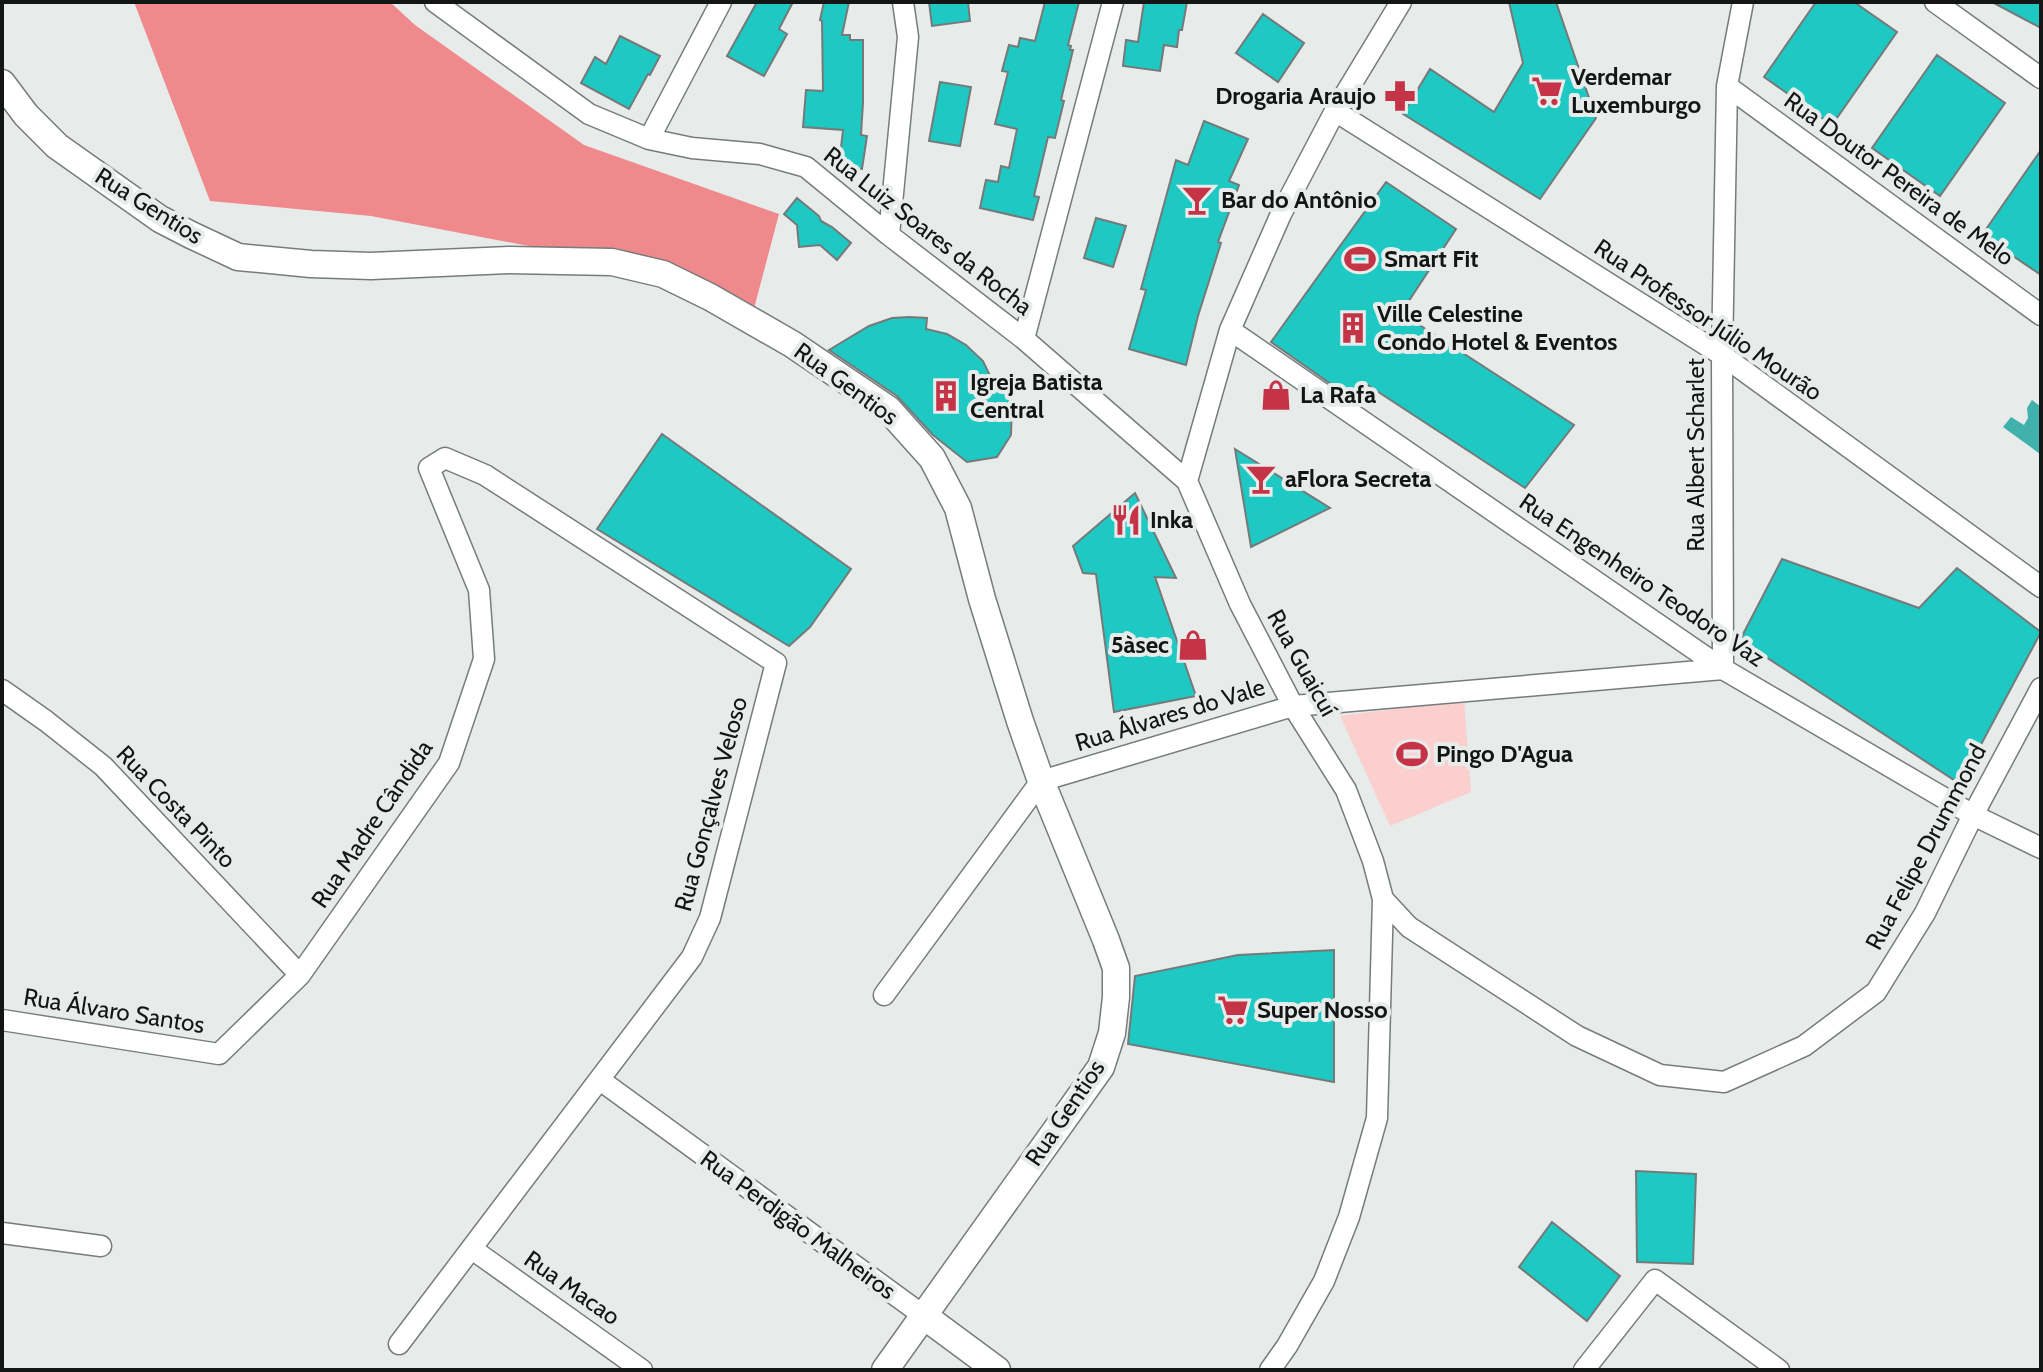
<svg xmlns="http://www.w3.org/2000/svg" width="2043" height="1372" font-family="Cabin,sans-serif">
<rect width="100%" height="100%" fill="#e7eceb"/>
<path fill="#facfce" d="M1464 700 1471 792 1390 826 1340 716Z"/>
<path fill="#ef898c" d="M134 2H390L415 25 584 145 779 214 752 316 655 270 371 216 210 201Z"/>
<path fill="#40b1ad" d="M2032 400 2041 407 2040 454 2003 427 2011 417 2024 425 2028 418 2027 408Z"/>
<path fill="#1ec8c3" stroke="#757a79" stroke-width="2" d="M757 2H793L779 29 787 34 764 76 727 56Z
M824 2H849L842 35H850V40H863V103L861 135 867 136 862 169 850 168 840 156 843 130 803 127 806 90 823 91 822 21 820 20Z
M929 2H968L970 21 932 26Z
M1045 2H1079L1068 45 1071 46 1070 50H1073L1061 100 1064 101 1055 138 1048 137 1034 196 1039 197 1033 220 980 208 986 180 998 182 1001 166 1009 168 1017 129 995 124 1008 72 1002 71 1009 45 1018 47 1020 38 1035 41Z
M1144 2H1187L1182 30H1179L1177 47 1164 45 1160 71 1123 66 1126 40 1138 42Z
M1509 2H1556L1596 118 1540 199 1403 114 1430 69 1494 112 1523 63Z
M1816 2H1854L1897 32 1832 125 1764 77Z
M1992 2H2041V28Z
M1263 14 1304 43 1278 82 1236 53Z
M620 36 660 56 650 75 648 74 629 109 581 83 595 57 606 64Z
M1937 55 2005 103 1940 196 1872 148Z
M940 82 971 87 960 146 929 141Z
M1204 121 1248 139 1229 181 1239 185 1218 242 1221 243 1198 316 1186 365 1129 349 1146 290 1141 289 1176 160 1188 165Z
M2041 150V275L1982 235Z
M1386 182 1456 229 1401 313 1574 425 1525 488 1363 382 1348 396 1271 342Z
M797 198 819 216 821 221 832 227 851 243 837 260 820 245 799 247 797 225 784 214Z
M1096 218 1126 226 1113 267 1084 258Z
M909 317 927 318 926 329 947 334 966 345 983 361 994 384 1007 378 1012 401 1011 435 997 457 967 462 933 435 897 396 829 350 869 326 892 318Z
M662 434 851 569 810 627 789 646 597 529Z
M1235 449 1330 508 1251 547Z
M1135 493 1176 578 1155 577 1196 696 1114 712 1096 574 1083 573 1073 546Z
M1782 559 1919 608 1957 568 2041 632 1960 784 1740 640Z
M1334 950V1082L1128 1044 1135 976 1238 955Z
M1636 1171 1696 1174 1693 1264 1637 1262Z
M1552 1222 1620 1276 1587 1321 1519 1267Z"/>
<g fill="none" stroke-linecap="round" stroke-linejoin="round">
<defs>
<path id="minor" d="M435 2 589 114 649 139 692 148 760 154 806 167 889 235 1024 339 1187 481
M1935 2 2041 78
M1727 86 2041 315
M1335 111 1722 355 2041 587
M649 139 721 2
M889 235 908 37 903 2
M1230 330 1723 669 1973 815 2041 848
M1024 339 1113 2
M1723 669 1722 355 1727 86 1743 2
M2 690 46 721 103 766 300 975
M1383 899 1409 927 1577 1036 1660 1075 1724 1082 1804 1046 1876 992 1925 913 1973 815 2041 688
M884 995 1041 781 1293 706 1723 669
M2 1020 219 1054 300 975 449 763 484 659 479 590 429 468 445 458 485 475 776 663 710 918 692 957 399 1344
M600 1080 924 1316
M2 1233 101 1246
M472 1249 642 1370
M1270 1370 1287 1346 1324 1281 1349 1217 1377 1118 1383 899 1373 861 1346 790 1293 706 1240 604 1187 481 1230 330 1281 214 1335 111 1401 2
M1584 1370 1655 1280 1779 1370"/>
<path id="tertiary" d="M2 83 26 115 57 146 160 219 191 235 238 257 311 264 371 266 509 260 612 262 663 274 710 297 792 344 888 409 932 458 958 508 982 599 1020 721 1041 781 1106 940 1116 968V997L1112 1033 1101 1067 885 1370
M924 1316 997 1370"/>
</defs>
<use href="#minor" stroke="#767b7b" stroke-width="23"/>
<use href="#tertiary" stroke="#767b7b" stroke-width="29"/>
<use href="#minor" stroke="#fff" stroke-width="20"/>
<use href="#tertiary" stroke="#fff" stroke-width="26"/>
</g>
<defs>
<symbol id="supermarket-bare" viewBox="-9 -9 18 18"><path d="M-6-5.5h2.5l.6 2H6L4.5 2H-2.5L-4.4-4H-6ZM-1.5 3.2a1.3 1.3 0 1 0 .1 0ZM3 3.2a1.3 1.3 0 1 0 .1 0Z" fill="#c53446" stroke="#e7eceb" stroke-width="2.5" paint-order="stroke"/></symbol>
<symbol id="pharmacy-bare" viewBox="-9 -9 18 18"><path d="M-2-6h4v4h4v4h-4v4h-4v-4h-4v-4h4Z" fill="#c53446" stroke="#e7eceb" stroke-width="2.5" paint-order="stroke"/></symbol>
<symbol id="bar-bare" viewBox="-9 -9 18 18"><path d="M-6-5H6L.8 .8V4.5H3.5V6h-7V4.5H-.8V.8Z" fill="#c53446" stroke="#e7eceb" stroke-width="2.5" paint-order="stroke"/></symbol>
<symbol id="stadium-bare" viewBox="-9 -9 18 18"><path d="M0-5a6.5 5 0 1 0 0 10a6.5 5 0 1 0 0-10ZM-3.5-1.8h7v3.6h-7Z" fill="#c53446" stroke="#e7eceb" stroke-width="2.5" paint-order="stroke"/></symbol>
<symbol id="building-bare" viewBox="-9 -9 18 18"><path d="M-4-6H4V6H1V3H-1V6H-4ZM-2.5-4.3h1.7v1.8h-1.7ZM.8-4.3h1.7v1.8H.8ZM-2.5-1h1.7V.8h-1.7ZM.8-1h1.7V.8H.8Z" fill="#c53446" stroke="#e7eceb" stroke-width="2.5" paint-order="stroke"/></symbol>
<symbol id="shop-bare" viewBox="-9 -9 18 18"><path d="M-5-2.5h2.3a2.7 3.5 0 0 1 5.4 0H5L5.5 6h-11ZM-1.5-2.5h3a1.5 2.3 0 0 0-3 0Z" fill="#c53446" stroke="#e7eceb" stroke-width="2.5" paint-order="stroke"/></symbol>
<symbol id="restaurant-bare" viewBox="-9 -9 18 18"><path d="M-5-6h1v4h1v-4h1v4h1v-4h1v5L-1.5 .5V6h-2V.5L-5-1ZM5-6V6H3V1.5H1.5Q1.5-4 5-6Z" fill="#c53446" stroke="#e7eceb" stroke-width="2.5" paint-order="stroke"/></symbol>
</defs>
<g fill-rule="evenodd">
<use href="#supermarket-bare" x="1525" y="69" width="44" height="44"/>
<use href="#pharmacy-bare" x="1378" y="74" width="44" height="44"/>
<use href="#bar-bare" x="1175" y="178" width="44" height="44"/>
<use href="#stadium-bare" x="1338" y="237" width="44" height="44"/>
<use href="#building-bare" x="1331" y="306" width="44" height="44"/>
<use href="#shop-bare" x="1254" y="373" width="44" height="44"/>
<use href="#building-bare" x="924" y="374" width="44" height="44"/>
<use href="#bar-bare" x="1239" y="457" width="44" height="44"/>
<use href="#restaurant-bare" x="1104" y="498" width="44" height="44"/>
<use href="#shop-bare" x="1171" y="623" width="44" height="44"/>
<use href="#stadium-bare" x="1390" y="732" width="44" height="44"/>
<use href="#supermarket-bare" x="1211" y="988" width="44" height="44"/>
</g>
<g text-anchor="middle" stroke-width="8" stroke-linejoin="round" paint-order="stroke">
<g font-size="24" font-weight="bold" fill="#141616" stroke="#e7eceb" text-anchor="start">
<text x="1571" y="85">Verdemar<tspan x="1571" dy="28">Luxemburgo</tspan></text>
<text x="1376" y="104" text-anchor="end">Drogaria Araujo</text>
<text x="1221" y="208">Bar do Antônio</text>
<text x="1384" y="267">Smart Fit</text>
<text x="1377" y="322">Ville Celestine<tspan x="1377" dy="28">Condo Hotel &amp; Eventos</tspan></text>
<text x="970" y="390">Igreja Batista<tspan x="970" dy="28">Central</tspan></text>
<text x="1300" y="403">La Rafa</text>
<text x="1285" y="487">aFlora Secreta</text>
<text x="1150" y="528">Inka</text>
<text x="1169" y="653" text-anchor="end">5àsec</text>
<text x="1436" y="762">Pingo D'Agua</text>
<text x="1257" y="1018">Super Nosso</text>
</g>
<g font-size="24" fill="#141616" stroke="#e7eceb">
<text transform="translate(1899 179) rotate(36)" y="8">Rua Doutor Pereira de Melo</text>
<text transform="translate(149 206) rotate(32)" y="8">Rua Gentios</text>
<text transform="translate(928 231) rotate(38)" y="8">Rua Luiz Soares da Rocha</text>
<text transform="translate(1708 320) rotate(34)" y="8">Rua Professor Júlio Mourão</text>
<text transform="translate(846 384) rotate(36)" y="8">Rua Gentios</text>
<text transform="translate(1696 455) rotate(-90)" y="8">Rua Albert Scharlet</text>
<text transform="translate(1642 580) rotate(34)" y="8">Rua Engenheiro Teodoro Vaz</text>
<text transform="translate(1302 663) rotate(61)" y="8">Rua Guaicuí</text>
<text transform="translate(1170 715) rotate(-17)" y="8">Rua Álvares do Vale</text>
<text transform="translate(711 804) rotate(-75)" y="8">Rua Gonçalves Veloso</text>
<text transform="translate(176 807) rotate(46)" y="8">Rua Costa Pinto</text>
<text transform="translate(372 824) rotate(-56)" y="8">Rua Madre Cândida</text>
<text transform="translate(1926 847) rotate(-62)" y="8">Rua Felipe Drummond</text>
<text transform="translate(114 1011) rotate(9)" y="8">Rua Álvaro Santos</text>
<text transform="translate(1065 1113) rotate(-56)" y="8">Rua Gentios</text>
<text transform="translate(798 1225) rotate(36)" y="8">Rua Perdigão Malheiros</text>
<text transform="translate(572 1288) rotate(35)" y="8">Rua Macao</text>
</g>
</g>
<rect width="2043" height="1372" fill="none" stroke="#141616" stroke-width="8"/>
</svg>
